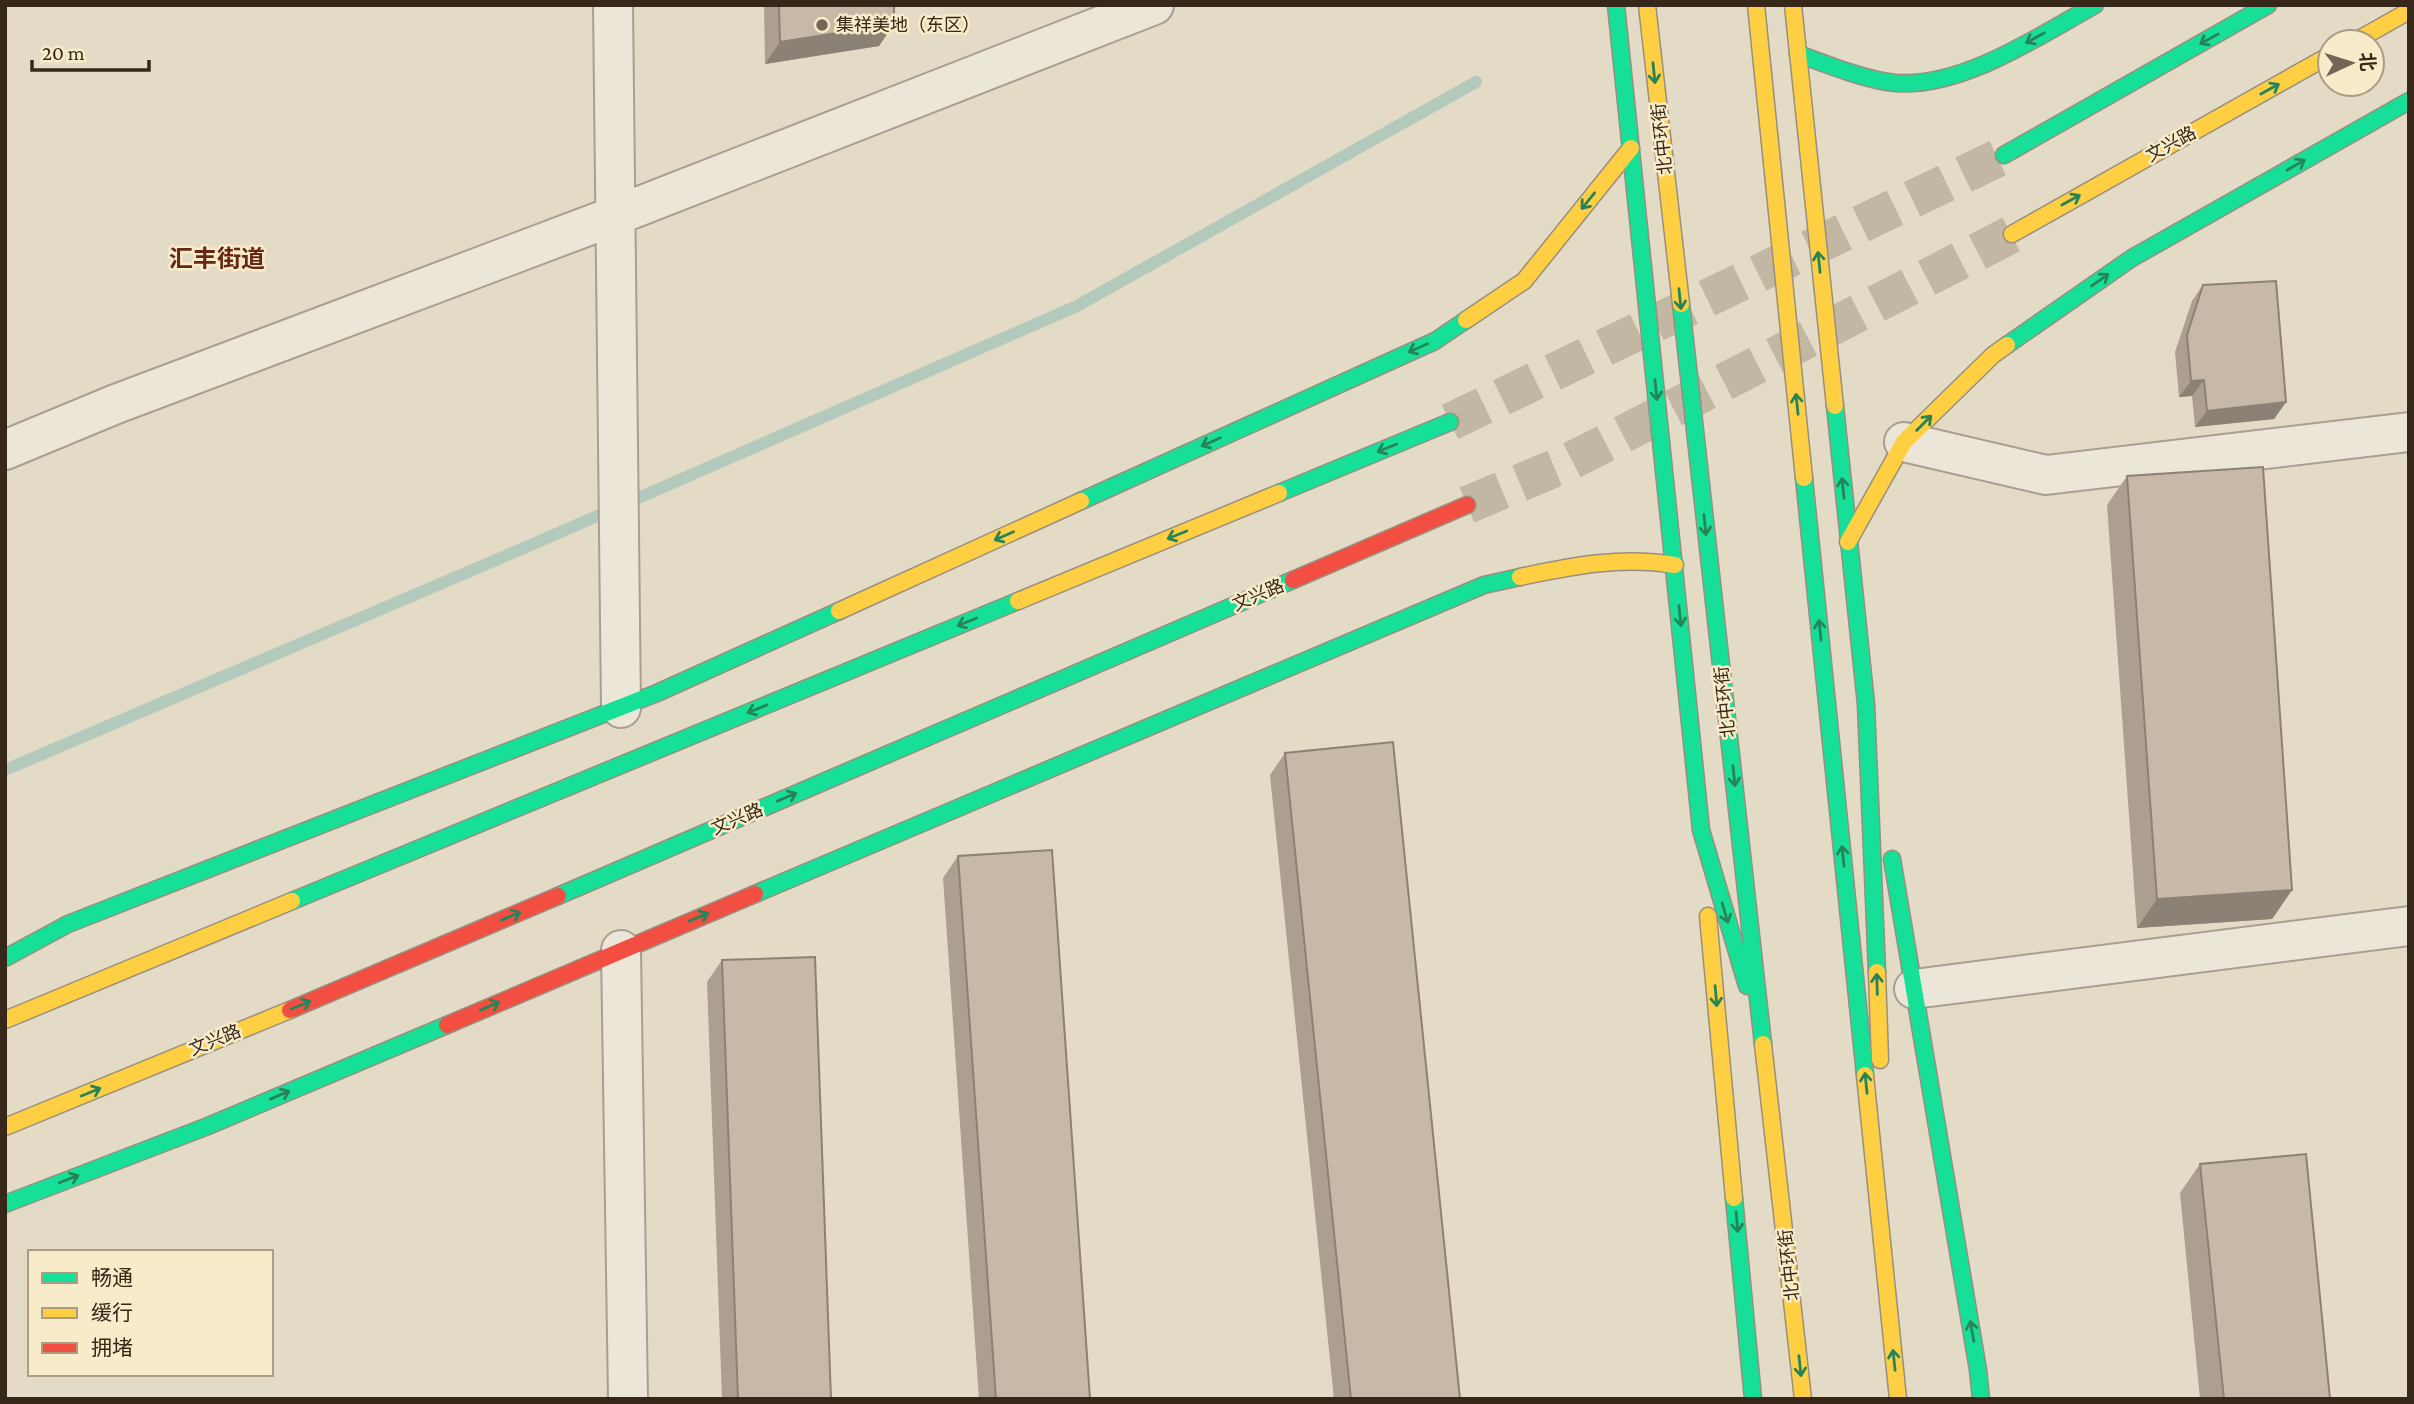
<svg xmlns="http://www.w3.org/2000/svg" width="2414" height="1404" font-family="'Crimson Pro','Noto Sans SC',serif">
<rect width="100%" height="100%" fill="#e4dbc6"/>
<g fill="none" stroke-linecap="round" stroke-linejoin="round">
<path stroke="#b3c9bc" stroke-width="12" d="M5 770 524 548 1077 306 1476 82"/>
<path stroke="#c1b7a3" stroke-width="38" stroke-dasharray="38 19" stroke-linecap="butt" d="M1450 422 2004 155
M1467 505 1565 464 2012 234"/>
<defs>
<path id="street" d="M613 5 621 708
M1904 442 2046 475 2409 432
M5 450 116 404 617 215 1154 5
M621 950 628 1399
M1914 989 2409 926"/>
<path id="fast" d="M1616 5 1701 830 1747 986
M1798 54C1826 64 1868 81 1896 83 1962 88 2039 36 2095 5
M2004 155 2268 5
M1681 304 1763 1044
M2007 345 2132 258 2409 101
M1835 406 1866 704 1877 972
M1804 478 1865 1075
M1279 493 1450 422
M1081 501 1435 341 1466 320
M1892 859 1978 1370 1981 1399
M755 894 1484 585 1520 577
M558 896 1293 580
M292 901 1018 601
M5 958 68 924 657 693 839 611
M1734 1198 1753 1399
M5 1204 208 1126 447 1025"/>
<path id="slow" d="M1647 5 1681 304
M1756 5 1804 478
M1793 5 1835 406
M2354 42 2409 11
M2012 234 2330 55
M1466 320 1524 281 1631 148
M1848 542 1904 442 1993 355 2007 345
M1520 577C1571 566 1622 556 1675 565
M1018 601 1279 493
M839 611 1081 501
M1708 916 1734 1198
M1877 972 1880 1060
M5 1020 292 901
M1763 1044 1803 1399
M1865 1075 1898 1399
M5 1127 290 1010"/>
<path id="jam" d="M1293 580 1467 505
M290 1010 558 896
M447 1025 755 894"/>
</defs>
<use href="#street" stroke="#a89f90" stroke-width="42"/>
<use href="#fast" stroke="#988f80" stroke-width="19"/>
<use href="#slow" stroke="#988f80" stroke-width="19"/>
<use href="#jam" stroke="#988f80" stroke-width="19"/>
<use href="#street" stroke="#ece6d9" stroke-width="38"/>
<use href="#fast" stroke="#16e098" stroke-width="16"/>
<use href="#slow" stroke="#ffcf43" stroke-width="16"/>
<use href="#jam" stroke="#f24e42" stroke-width="16"/>
</g>
<path fill="#ac9e90" d="M764 5H894L879 46 765 64Z
M2203 285 2286 402 2274 419 2195 427 2192 396 2179 397 2175 352 2192 301Z
M2127 476 2292 890 2272 919 2137 928 2107 505Z
M1285 753 1460 1399H1334L1270 775Z
M958 856 1090 1399H979L943 878Z
M722 960 831 1399H722L707 982Z
M2200 1164 2330 1399H2200L2180 1193Z"/>
<path fill="#8c8175" d="M894 24 879 46 765 64 780 42Z
M2204 380 2192 396 2179 397 2191 381Z
M2286 402 2274 419 2195 427 2207 411Z
M2292 890 2272 919 2137 928 2157 899Z"/>
<path fill="#c8b8a7" stroke="#8c8175" stroke-width="2" d="M779 5H894V24L780 42Z
M2276 281 2286 402 2207 411 2204 380 2191 381 2187 335 2203 285Z
M2263 467 2292 890 2157 899 2127 476Z
M1393 742 1460 1399H1351L1285 753Z
M1052 850 1090 1399H996L958 856Z
M815 957 831 1399H738L722 960Z
M2306 1154 2330 1399H2224L2200 1164Z"/>
<defs><path id="oneway-shaft" d="M-6 0H5M1.5-3L5.5 0L1.5 3" fill="none" stroke-width="1.6" stroke-linecap="round" stroke-linejoin="round" transform="scale(1.75)"/></defs>
<g stroke="#268458">
<use href="#oneway-shaft" transform="translate(2035 38) rotate(151)"/>
<use href="#oneway-shaft" transform="translate(2209 39) rotate(151)"/>
<use href="#oneway-shaft" transform="translate(1654 73) rotate(84)"/>
<use href="#oneway-shaft" transform="translate(2270 89) rotate(-29)"/>
<use href="#oneway-shaft" transform="translate(2296 165) rotate(-30)"/>
<use href="#oneway-shaft" transform="translate(2071 200) rotate(-29)"/>
<use href="#oneway-shaft" transform="translate(1588 201) rotate(129)"/>
<use href="#oneway-shaft" transform="translate(1819 262) rotate(-96)"/>
<use href="#oneway-shaft" transform="translate(2100 280) rotate(-35)"/>
<use href="#oneway-shaft" transform="translate(1680 299) rotate(84)"/>
<use href="#oneway-shaft" transform="translate(1418 348) rotate(156)"/>
<use href="#oneway-shaft" transform="translate(1656 390) rotate(84)"/>
<use href="#oneway-shaft" transform="translate(1797 404) rotate(-96)"/>
<use href="#oneway-shaft" transform="translate(1924 423) rotate(-45)"/>
<use href="#oneway-shaft" transform="translate(1211 442) rotate(156)"/>
<use href="#oneway-shaft" transform="translate(1387 448) rotate(158)"/>
<use href="#oneway-shaft" transform="translate(1843 488) rotate(-96)"/>
<use href="#oneway-shaft" transform="translate(1705 525) rotate(84)"/>
<use href="#oneway-shaft" transform="translate(1177 535) rotate(158)"/>
<use href="#oneway-shaft" transform="translate(1004 536) rotate(156)"/>
<use href="#oneway-shaft" transform="translate(1680 616) rotate(84)"/>
<use href="#oneway-shaft" transform="translate(967 622) rotate(158)"/>
<use href="#oneway-shaft" transform="translate(1820 630) rotate(-96)"/>
<use href="#oneway-shaft" transform="translate(757 709) rotate(158)"/>
<use href="#oneway-shaft" transform="translate(1734 776) rotate(84)"/>
<use href="#oneway-shaft" transform="translate(787 797) rotate(-23)"/>
<use href="#oneway-shaft" transform="translate(1843 856) rotate(-96)"/>
<use href="#oneway-shaft" transform="translate(1725 913) rotate(74)"/>
<use href="#oneway-shaft" transform="translate(511 916) rotate(-23)"/>
<use href="#oneway-shaft" transform="translate(699 917) rotate(-23)"/>
<use href="#oneway-shaft" transform="translate(1877 984) rotate(-92)"/>
<use href="#oneway-shaft" transform="translate(1716 996) rotate(85)"/>
<use href="#oneway-shaft" transform="translate(301 1005) rotate(-22)"/>
<use href="#oneway-shaft" transform="translate(490 1006) rotate(-23)"/>
<use href="#oneway-shaft" transform="translate(1866 1083) rotate(-96)"/>
<use href="#oneway-shaft" transform="translate(91 1092) rotate(-22)"/>
<use href="#oneway-shaft" transform="translate(280 1095) rotate(-23)"/>
<use href="#oneway-shaft" transform="translate(69 1179) rotate(-21)"/>
<use href="#oneway-shaft" transform="translate(1737 1222) rotate(85)"/>
<use href="#oneway-shaft" transform="translate(1972 1331) rotate(-100)"/>
<use href="#oneway-shaft" transform="translate(1894 1360) rotate(-96)"/>
<use href="#oneway-shaft" transform="translate(1800 1366) rotate(84)"/>
</g>
<circle fill="#736656" stroke="#f8ebc9" stroke-width="2.5" cx="822" cy="25" r="7"/>
<g text-anchor="middle" stroke-width="5" stroke-linejoin="round" paint-order="stroke">
<g font-size="18" fill="#362719" stroke="#f8ebc9" text-anchor="start">
<text x="836" y="31">集祥美地（东区）</text>
</g>
<g font-size="18" fill="#362719" stroke="#f8ebc9">
<text transform="translate(1662 139) rotate(-96)" y="6">北中环街</text>
<text transform="translate(2171 144) rotate(-29)" y="6">文兴路</text>
<text transform="translate(1258 595) rotate(-23)" y="6">文兴路</text>
<text transform="translate(1725 702) rotate(-96)" y="6">北中环街</text>
<text transform="translate(737 819) rotate(-23)" y="6">文兴路</text>
<text transform="translate(215 1040) rotate(-22)" y="6">文兴路</text>
<text transform="translate(1789 1265) rotate(-96)" y="6">北中环街</text>
</g>
<g font-size="24" font-weight="bold" fill="#662715" stroke="#f8ebc9">
<text x="217" y="267">汇丰街道</text>
</g>
</g>
<rect width="2414" height="1404" fill="none" stroke="#362719" stroke-width="14"/>
<rect x="28" y="1250" width="245" height="126" fill="#f8ebc9" stroke="#aa9d83" stroke-width="2"/>
<rect x="42" y="1273" width="35" height="10" fill="#16e098" stroke="#aa9d83" stroke-width="2"/>
<text x="91" y="1285" font-size="21" fill="#362719">畅通</text>
<rect x="42" y="1308" width="35" height="10" fill="#ffcf43" stroke="#aa9d83" stroke-width="2"/>
<text x="91" y="1320" font-size="21" fill="#362719">缓行</text>
<rect x="42" y="1343" width="35" height="10" fill="#f24e42" stroke="#aa9d83" stroke-width="2"/>
<text x="91" y="1355" font-size="21" fill="#362719">拥堵</text>
<g transform="translate(2351 63) rotate(86)"><circle r="33" fill="#f8ebc9" stroke="#aa9d83" stroke-width="2"/>
<path d="M0-5L12 26L0 18L-12 26Z" fill="#736656"/>
<text y="-10" font-size="19" font-weight="bold" text-anchor="middle" fill="#362719">北</text>
</g>
<path d="M32 60v10h117v-10" fill="none" stroke="#362719" stroke-width="3.5"/>
<text x="42" y="60" font-size="21" fill="#362719" stroke="#f8ebc9" stroke-width="5" paint-order="stroke">20 m</text>
</svg>
